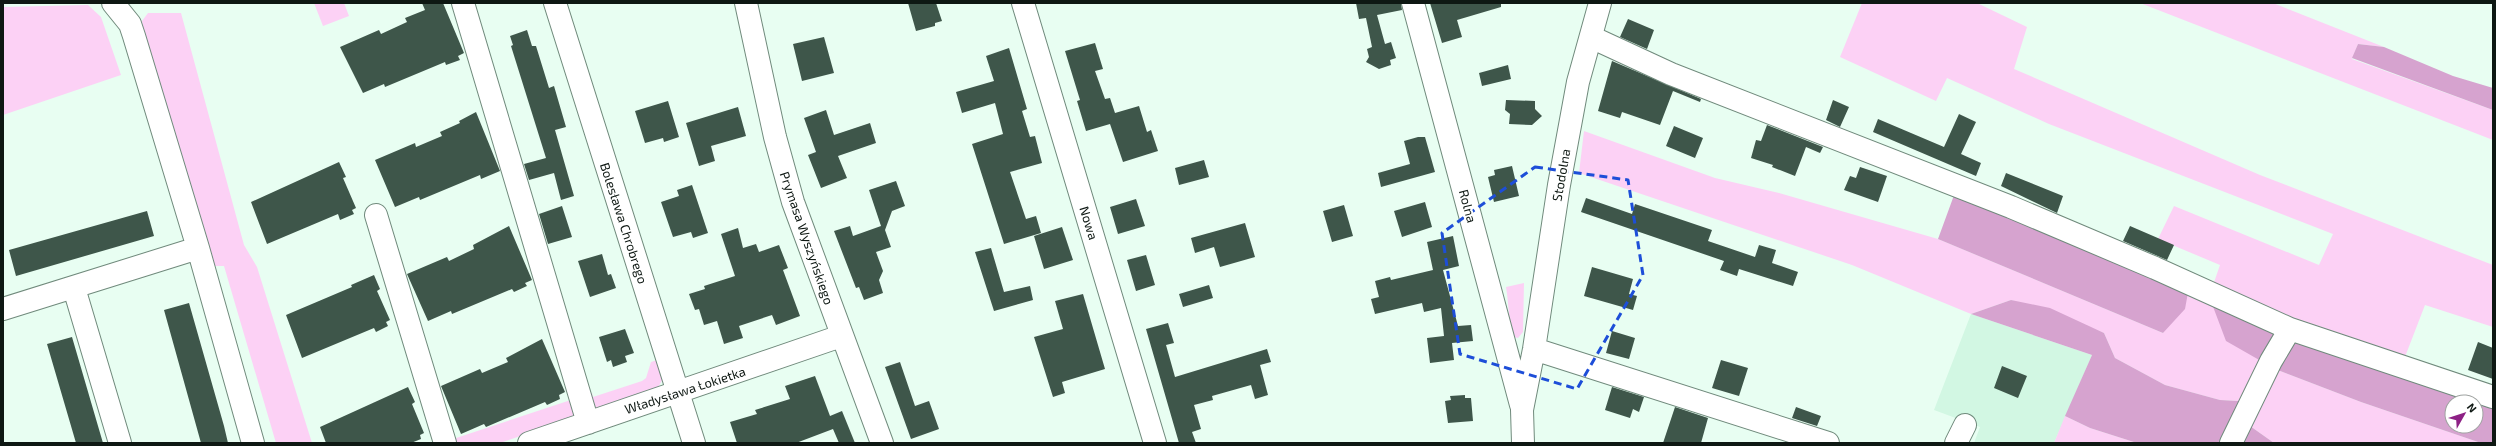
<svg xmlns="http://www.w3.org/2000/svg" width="2496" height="446" font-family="'Exo 2',sans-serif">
<rect width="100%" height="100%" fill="#e8fef2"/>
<path fill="#d2f7e3" d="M1971 314 2092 355 2054 443H1974L1980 427 1934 410Z"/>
<path fill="#fcd1f5" d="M314 3H344L349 16 323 26Z
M1862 3H1977L2027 27 2014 69 2260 175 2493 265V327L2425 305 2403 362 2211 291 2220 265 2158 239 2174 206 2319 265 2333 234 2049 124 1947 78 1936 101 1840 57Z
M2140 3H2273L2384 47 2358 44 2352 59 2493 110V140Z
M88 5 101 17 121 75 3 115V7Z
M148 13H181L244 245 257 267 312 443H276L224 266H214L143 30 142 21Z
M1584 131 1715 178 1779 193 1938 239 2163 333 2189 287 2209 296 2275 369 2361 402 2481 443H2274L2250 426 2256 402 2220 400 2165 385 2115 358 2104 333 2011 300 1971 314 1852 265 1579 173Z
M1524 283 1523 332 1518 338 1514 337C1508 321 1509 304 1506 287Z
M660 359 664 377 657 389 500 443H441L592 393 593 397 642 381 646 378 651 362Z
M2065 416 2090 428 2137 443H2054Z"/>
<path fill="#d6a3cf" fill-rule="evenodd" d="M2358 44 2384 47 2453 76 2493 88V110L2352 58Z
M1957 187 2189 287 2185 309 2163 333 1938 239Z
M2209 296 2493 403V443H2481L2361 402 2275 369 2226 341ZM2452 402H2476V426H2452Z
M2011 300 2050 308 2104 333 2115 358 2165 385 2220 400 2256 402 2250 426 2274 443H2137L2090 428 2065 416 2092 355 1971 314Z"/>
<path fill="#3e564a" d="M422 3H443L464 53 458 56 460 60 446 65 445 62 385 87 384 84 363 93 340 47 379 30 381 34 407 22 405 18 425 10Z
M908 3H936L942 21 935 23V26L916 31Z
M1356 3H1401L1402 10 1377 15 1385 44 1391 42 1396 58 1390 60 1391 65 1379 69 1366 62 1369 57 1367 49 1372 47 1366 18 1359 19Z
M1430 3H1501V7L1457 20 1462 37 1442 43Z
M1628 19 1654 30 1647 49 1620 37Z
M527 30 532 46H536L549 88 554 86 566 127 555 130 574 196 561 200 554 173 529 180 524 164 546 158 511 46 513 45 510 36Z
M824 37 834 73 802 81 793 44Z
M1095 43 1103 69 1095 71 1105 99 1110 98 1115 113 1139 106 1147 132 1151 130 1158 151 1123 162 1110 124 1086 131 1077 101 1080 100 1065 51Z
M1009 48 1027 109 1022 111 1030 137 1035 136 1042 163 1010 172 1026 219 1036 216 1041 233 1004 244 972 144 1003 134 995 103 962 113 956 92 994 81 986 56Z
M1612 61 1701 99 1700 102 1673 91 1660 125 1622 112 1620 118 1598 111Z
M1508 65 1511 79 1482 86 1479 73Z
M1506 100 1535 101V109L1542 116 1532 125 1509 124 1510 114 1505 110Z
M1833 100 1849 107 1840 127 1826 120Z
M668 101 679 137 664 142 663 138 645 143 635 111Z
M738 107 746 136 711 146 715 161 699 166 686 123Z
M826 110 834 135 870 123 876 143 838 156 847 178 821 188 808 155 816 152 804 118Z
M476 112 500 171 481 179 480 175 420 200 419 197 395 207 375 160 415 143 416 147 442 136 440 132 460 123 459 121Z
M1959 114 1976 122 1961 154 1981 163 1976 176 1873 132 1878 119 1944 147Z
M1767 125 1823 147 1820 153 1806 147 1795 176 1772 167 1773 165 1751 158 1756 140 1761 141Z
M1674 126 1703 138 1695 158 1666 146Z
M1418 137H1425L1435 172 1381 187 1378 173 1410 164 1404 141Z
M1204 160 1209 177 1179 185 1175 168Z
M339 162 346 177 343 178 356 208 352 210 354 214 340 220 338 214 267 244 251 202Z
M1512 166 1519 196 1494 202 1488 177 1495 175 1494 170Z
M1860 167 1887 176 1878 202 1844 190 1850 176 1856 178Z
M2006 173 2063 196 2057 213 2001 186Z
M896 181 905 206 892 211 885 230 891 247 876 252 883 271 879 280 883 293 864 300 859 287 856 288 834 231 850 226 853 236 881 226 869 190Z
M692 185 708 233 693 238 691 232 673 237 661 202 679 196 677 190Z
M1586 198 1632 214 1635 204 1712 230 1708 241 1755 257 1759 245 1776 250 1772 263 1798 272 1793 286 1739 269 1737 276 1720 270 1724 261 1581 212Z
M1136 199 1145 226 1118 234 1110 207Z
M1425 202 1432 227 1402 237 1394 211Z
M1344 205 1353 236 1332 242 1323 211Z
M562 206 572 237 548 244 539 214Z
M147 211 154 236 16 276 9 250Z
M1245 223 1255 257 1220 267 1214 247 1195 253 1191 238Z
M509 226 532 280 525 283 527 286 514 292 512 289 452 314 451 311 428 321 407 274 447 257 449 261 474 249 473 245Z
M2130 226 2174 245 2167 260 2123 241Z
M1062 227 1073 260 1044 269 1034 236Z
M738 228 743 248 756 244 759 252 779 245 788 268 783 270 800 316 776 325 772 315 739 326 743 338 724 344 717 321 704 325 699 309 695 310 689 294 705 289 704 286 735 276 721 234Z
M1453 236 1459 266 1443 270 1458 326 1471 325 1473 341 1452 343 1454 360 1430 363 1427 338 1444 336 1441 308 1424 312 1422 303 1375 314 1371 299 1379 297 1375 281 1390 277 1391 280 1433 270 1427 242Z
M991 248 1004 292 1030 286 1033 300 994 311 975 252Z
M602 254 608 275 611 274 616 288 590 297 578 261Z
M1146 255 1155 285 1136 291 1127 260Z
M1592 267 1633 279 1629 294 1637 296 1633 310 1584 296Z
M374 275 380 289 377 291 390 320 386 322 388 326 376 332 374 328 302 358 286 315 352 287 351 285Z
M1209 285 1213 298 1183 307 1179 294Z
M1083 294 1105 369 1062 382 1065 393 1053 397 1034 337 1063 329 1055 301Z
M189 303 224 426 228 443H201L164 310Z
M1168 323 1174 343 1166 345 1175 377 1267 349 1271 362 1260 365 1268 395 1255 399 1251 385 1212 396 1213 400 1194 405 1201 429 1192 432 1196 443H1179L1146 329Z
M625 329 634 353 625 356 627 362 613 367 611 360 607 362 599 337Z
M1612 331 1635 338 1629 359 1606 353Z
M72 337 98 426 103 443H76L47 344Z
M542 339 565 392 559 395 560 399 547 405 545 402 486 427 484 424 461 434 441 386 480 369 482 373 508 362 506 358Z
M2478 342 2493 348V379L2468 370Z
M1721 360 1748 368 1739 396 1712 388Z
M900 362 915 406 929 401 939 429 911 439 885 367Z
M2002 366 2027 376 2018 398 1994 388Z
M815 376 830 416 842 411 855 443H839L833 429 796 443H737L730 422 757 414 755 410 790 399 785 386Z
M408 387 415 402 412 404 424 433 420 435 421 439 411 443H326L320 427Z
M1612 387 1644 397 1639 412 1633 409 1630 418 1605 410Z
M1465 395V398H1471L1473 421 1448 423 1445 401 1451 400 1450 396Z
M1675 407 1708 418 1701 443H1663Z
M1796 407 1821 416 1817 426 1792 418Z"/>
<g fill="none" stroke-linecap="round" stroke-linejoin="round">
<defs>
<path id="minor" d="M113 3 130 24 134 36 198 248 253 443
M463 3 588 423
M555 3 694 443
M746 3 775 137 793 202 882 443
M1023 3 1155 443
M1413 3 1521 405
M1591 37 1671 74 2011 207 2155 268 2290 329
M376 215 445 443
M74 288 120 443
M3 309 198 248
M1534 349 1828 443
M529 443 841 336
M1523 443 1522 410 1534 349 1559 185 1578 82 1600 3
M1956 443 1965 425
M2231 443 2271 361 2290 329 2493 397"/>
</defs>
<use href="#minor" stroke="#708a7c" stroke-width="24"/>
<use href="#minor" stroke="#fff" stroke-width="22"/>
</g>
<path fill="none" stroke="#1d4ed8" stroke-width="3" stroke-dasharray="8 5" stroke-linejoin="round" d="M1535 167 1628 180 1643 275 1577 389 1460 354 1442 233Z"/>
<g text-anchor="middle" stroke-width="4" stroke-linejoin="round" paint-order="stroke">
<g font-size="13" fill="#0e1813" stroke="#fff">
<text transform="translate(1561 175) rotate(-80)" y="5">Stodolna</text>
<text transform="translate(1468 206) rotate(75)" y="5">Rolna</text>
<text transform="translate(624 223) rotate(72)" y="5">Bolesława Chrobrego</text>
<text transform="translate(1089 223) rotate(73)" y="5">Nowa</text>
<text transform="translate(807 238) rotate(71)" y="5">Prymasa Wyszyńskiego</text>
<text transform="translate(685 390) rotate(-18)" y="5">Władysława Łokietka</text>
</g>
</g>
<rect width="2496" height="446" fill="none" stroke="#0e1813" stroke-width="8"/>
<g transform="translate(2464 414) rotate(51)"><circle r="19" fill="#ffffff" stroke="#9fa3a1"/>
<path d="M0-3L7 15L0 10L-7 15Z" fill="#8d2185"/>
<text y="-6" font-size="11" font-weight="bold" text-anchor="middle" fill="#0e1813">N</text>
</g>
</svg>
